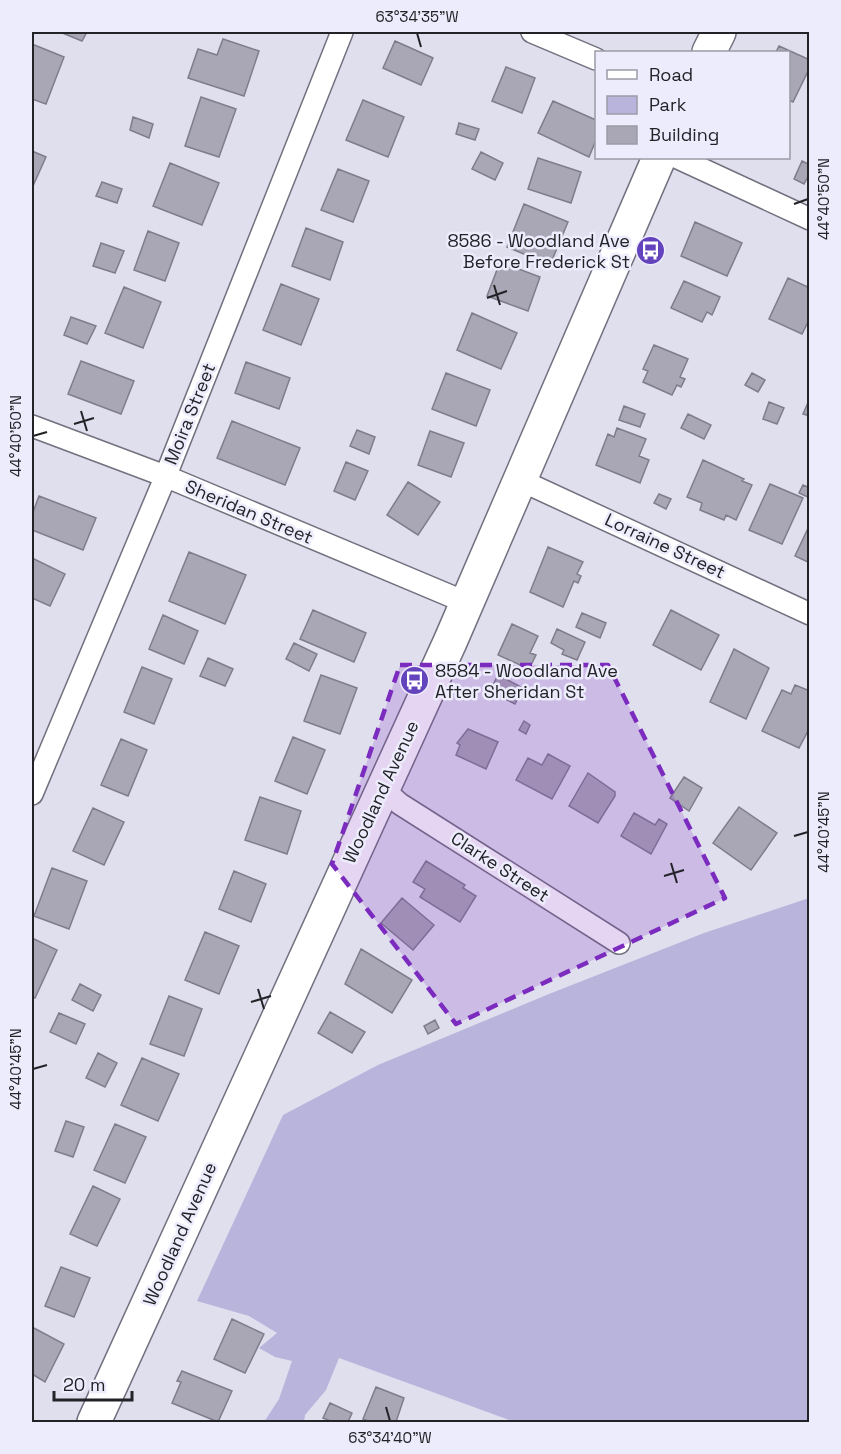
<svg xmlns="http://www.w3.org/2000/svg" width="841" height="1454" font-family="'Space Grotesk',sans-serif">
<rect width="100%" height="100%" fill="#e0dfee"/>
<path fill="#b8b4dc" d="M809 898V1422H515L339 1358 326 1390 305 1415 304 1422H264L279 1399 292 1361 275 1357 259 1348 277 1333 249 1316 197 1301 283 1115 378 1065 549 994 704 933Z"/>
<path fill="#a9a7b6" stroke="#7f7d8b" stroke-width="1.5" d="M60 32H87L82 41Z
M223 39 259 51 244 96 188 78 198 49 217 55Z
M395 41 433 58 421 85 383 68Z
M32 44 64 57 46 104 32 99Z
M779 46 810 60V67L793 102 788 100V52H776Z
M506 67 535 78 522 113 492 101Z
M201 97 236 109 219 157 185 146Z
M363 100 404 117 388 157 346 140Z
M553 101 596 120V140L589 157 538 133Z
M133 117 153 124 149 138 130 130Z
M459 123 479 129 475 140 456 134Z
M32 151 46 157 33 186 32 185Z
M481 152 503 163 495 180 472 169Z
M538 158 581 172 571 203 528 189Z
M802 161 810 165V173L804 184 794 179Z
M170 163 219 183 202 225 153 206Z
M338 169 369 181 353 222 321 210Z
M102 182 122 189 117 203 96 196Z
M524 204 568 222 550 265 507 247Z
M695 222 742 243 727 276 681 256Z
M306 228 343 242 330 280 292 266Z
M148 231 179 243 165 281 134 270Z
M101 243 124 251 115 273 93 266Z
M500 262 540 277 528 311 487 296Z
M788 278 810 288V318L802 334 769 319Z
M684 281 720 297 712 315 707 312 702 322 671 308Z
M281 284 319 299 301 345 263 330Z
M124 287 161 302 143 348 105 333Z
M472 313 517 333 501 369 457 350Z
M71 317 96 326 87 344 64 335Z
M654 345 688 359 680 377 685 379 681 387 677 385 672 395 643 382 648 371 643 369Z
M81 361 134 381 121 414 68 394Z
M246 362 290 378 279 409 235 393Z
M446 373 490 390 476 426 432 409Z
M752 373 765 380 758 392 745 385Z
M810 398V416L803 414Z
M769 402 784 408 777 424 763 419Z
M624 406 645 414 640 427 619 420Z
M688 414 711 425 704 439 681 428Z
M232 421 300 448 285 485 217 458Z
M617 428 646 439 639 456 649 460 640 483 596 465 608 434 614 437Z
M357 430 375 437 369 454 350 446Z
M430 431 464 443 451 477 418 465Z
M703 460 744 479 742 481 752 485 736 520 726 515 724 520 700 510 702 503 687 497Z
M346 462 368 471 355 500 334 491Z
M408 482 440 502 418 535 387 515Z
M770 484 803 498 782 544 749 530Z
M803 485 810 488V498L799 493Z
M659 494 671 499 666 509 654 503Z
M39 496 96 518 83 550 32 530V515Z
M810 524V563L795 556Z
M548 547 583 562 577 574 581 576 578 583 574 581 563 607 530 592Z
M189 552 246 575 225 624 169 601Z
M32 558 65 574 50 606 32 598Z
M313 610 366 633 354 662 300 639Z
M671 610 719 635 701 670 653 645Z
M582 613 606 623 600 638 576 627Z
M163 615 198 631 184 664 149 649Z
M512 624 538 636 530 653 536 655 529 669 498 655Z
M557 629 585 642 577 660 562 654 564 650 551 643Z
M294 643 317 654 309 671 286 659Z
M734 649 769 668 746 719 710 702Z
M208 658 233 669 225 686 200 676Z
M142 667 172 679 154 724 124 712Z
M321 675 357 688 340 734 304 721Z
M498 675 523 688 515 704 490 691Z
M795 685 810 691V727L799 748 762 731 782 690 791 694Z
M524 721 530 725 526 734 519 730Z
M468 729 498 742 486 769 456 755 460 745 457 743Z
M293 737 325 750 307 794 275 781Z
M121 739 147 750 128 796 101 785Z
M548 754 570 766 552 799 516 780 528 758 542 765Z
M588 773 615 792V796L598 823 569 806Z
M684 777 702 788 689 811 670 798Z
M260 797 301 811 287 854 245 840Z
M739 807 777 833 751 870 713 843Z
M93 808 124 822 104 865 73 851Z
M634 813 655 825 659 819 667 824 651 854 621 836Z
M426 861 465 885 463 888 476 896 460 922 420 897 425 889 413 882Z
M52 868 87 881 69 929 34 916Z
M234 871 266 884 251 922 219 909Z
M402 898 434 925 413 950 381 923Z
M205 932 239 946 219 994 185 980Z
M32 938 57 950 35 998 32 997Z
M361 949 412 980 392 1013 345 984Z
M80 984 101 995 93 1011 72 1000Z
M169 996 202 1009 184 1056 150 1044Z
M330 1012 365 1032 352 1053 318 1033Z
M59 1013 85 1024 76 1044 50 1032Z
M435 1020 439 1028 428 1034 424 1026Z
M98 1053 117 1063 105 1087 86 1078Z
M142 1058 179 1074 158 1121 121 1105Z
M66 1121 84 1127 73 1157 55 1151Z
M115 1124 146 1137 125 1183 94 1170Z
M93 1186 120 1199 97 1246 70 1234Z
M61 1267 90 1278 74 1317 45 1306Z
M232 1319 264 1334 245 1373 214 1359Z
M32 1327 64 1344 45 1382 32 1374Z
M182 1371 232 1391 218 1422 172 1403 181 1382 177 1381Z
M376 1387 404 1398 396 1422H371L363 1419Z
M330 1403 352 1413 348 1422H333L323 1418Z"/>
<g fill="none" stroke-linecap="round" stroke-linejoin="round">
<defs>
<path id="street" d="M532 32 596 59
M678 158 810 219
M32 426 165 476 465 602
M520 480 810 614
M383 789 400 804 619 943
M32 794 162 485 342 32"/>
<path id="primary" d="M709 52 719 32
M94 1422 450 642 659 158"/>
</defs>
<use href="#street" stroke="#72707e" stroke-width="24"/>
<use href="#primary" stroke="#72707e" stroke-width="36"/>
<use href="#street" stroke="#fff" stroke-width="21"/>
<use href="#primary" stroke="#fff" stroke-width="33"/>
</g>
<path fill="#7b2cbf" fill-opacity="0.2" stroke="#7b2cbf" stroke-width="4.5" stroke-dasharray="12 8" stroke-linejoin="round" d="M400 665H608L725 898 456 1024 332 864Z"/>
<path fill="none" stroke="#222227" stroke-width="2" d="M417 33 421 47M794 204 808 199M494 285 500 305M487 298 507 291M81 411 87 431M74 424 94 418M33 436 47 432M794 836 808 832M671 863 677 883M664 876 684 870M258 989 264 1009M251 1002 271 996M33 1069 47 1065M386 1407 390 1421"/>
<defs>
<symbol id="bus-disc" viewBox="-11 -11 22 22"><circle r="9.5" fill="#6444bd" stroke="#edecfc"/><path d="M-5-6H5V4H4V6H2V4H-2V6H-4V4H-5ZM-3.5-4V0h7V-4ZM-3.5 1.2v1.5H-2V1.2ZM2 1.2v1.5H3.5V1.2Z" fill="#fff"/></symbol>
</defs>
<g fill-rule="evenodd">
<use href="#bus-disc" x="634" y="234" width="33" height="33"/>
<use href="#bus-disc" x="398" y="664" width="33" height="33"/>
</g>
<g text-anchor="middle" stroke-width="5" stroke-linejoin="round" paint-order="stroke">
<g font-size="18" fill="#222227" stroke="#edecfc" text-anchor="end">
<text x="630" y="247">8586 - Woodland Ave<tspan x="630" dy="21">Before Frederick St</tspan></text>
<text x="435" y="677" text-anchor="start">8584 - Woodland Ave<tspan x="435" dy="21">After Sheridan St</tspan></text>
</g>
<g font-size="18" fill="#222227" stroke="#edecfc">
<text transform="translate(190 414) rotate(-68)" y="6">Moira Street</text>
<text transform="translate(249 512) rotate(23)" y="6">Sheridan Street</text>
<text transform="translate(665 546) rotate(25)" y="6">Lorraine Street</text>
<text transform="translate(381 792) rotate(-65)" y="6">Woodland Avenue</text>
<text transform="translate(500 867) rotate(33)" y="6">Clarke Street</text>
<text transform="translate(180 1234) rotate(-66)" y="6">Woodland Avenue</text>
</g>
</g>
<rect width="841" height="1454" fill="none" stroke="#edecfc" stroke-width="66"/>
<rect x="595" y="51" width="195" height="108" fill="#edecfc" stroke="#9c9ba7" stroke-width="1.5"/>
<rect x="607" y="70" width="30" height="9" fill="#ffffff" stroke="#9c9ba7" stroke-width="1.5"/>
<text x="649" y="81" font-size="18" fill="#222227">Road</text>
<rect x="607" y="96" width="30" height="18" fill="#b8b4dc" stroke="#9c9ba7" stroke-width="1.5"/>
<text x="649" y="111" font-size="18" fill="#222227">Park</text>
<rect x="607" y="126" width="30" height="18" fill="#a9a7b6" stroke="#9c9ba7" stroke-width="1.5"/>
<text x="649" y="141" font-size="18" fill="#222227">Building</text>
<path d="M54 1391v9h78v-9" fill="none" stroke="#222227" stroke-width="3"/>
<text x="63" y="1391" font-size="18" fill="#222227" stroke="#edecfc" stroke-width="4.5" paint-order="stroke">20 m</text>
<rect x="33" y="33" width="775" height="1388" fill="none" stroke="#222227" stroke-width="2"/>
<g font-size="15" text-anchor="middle" fill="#222227">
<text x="417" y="22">63°34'35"W</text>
<text transform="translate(824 199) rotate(-90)" y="5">44°40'50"N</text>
<text transform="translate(16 436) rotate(-90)" y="5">44°40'50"N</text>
<text transform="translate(824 832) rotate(-90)" y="5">44°40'45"N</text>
<text transform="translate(16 1069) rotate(-90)" y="5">44°40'45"N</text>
<text x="390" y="1443">63°34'40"W</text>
</g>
</svg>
